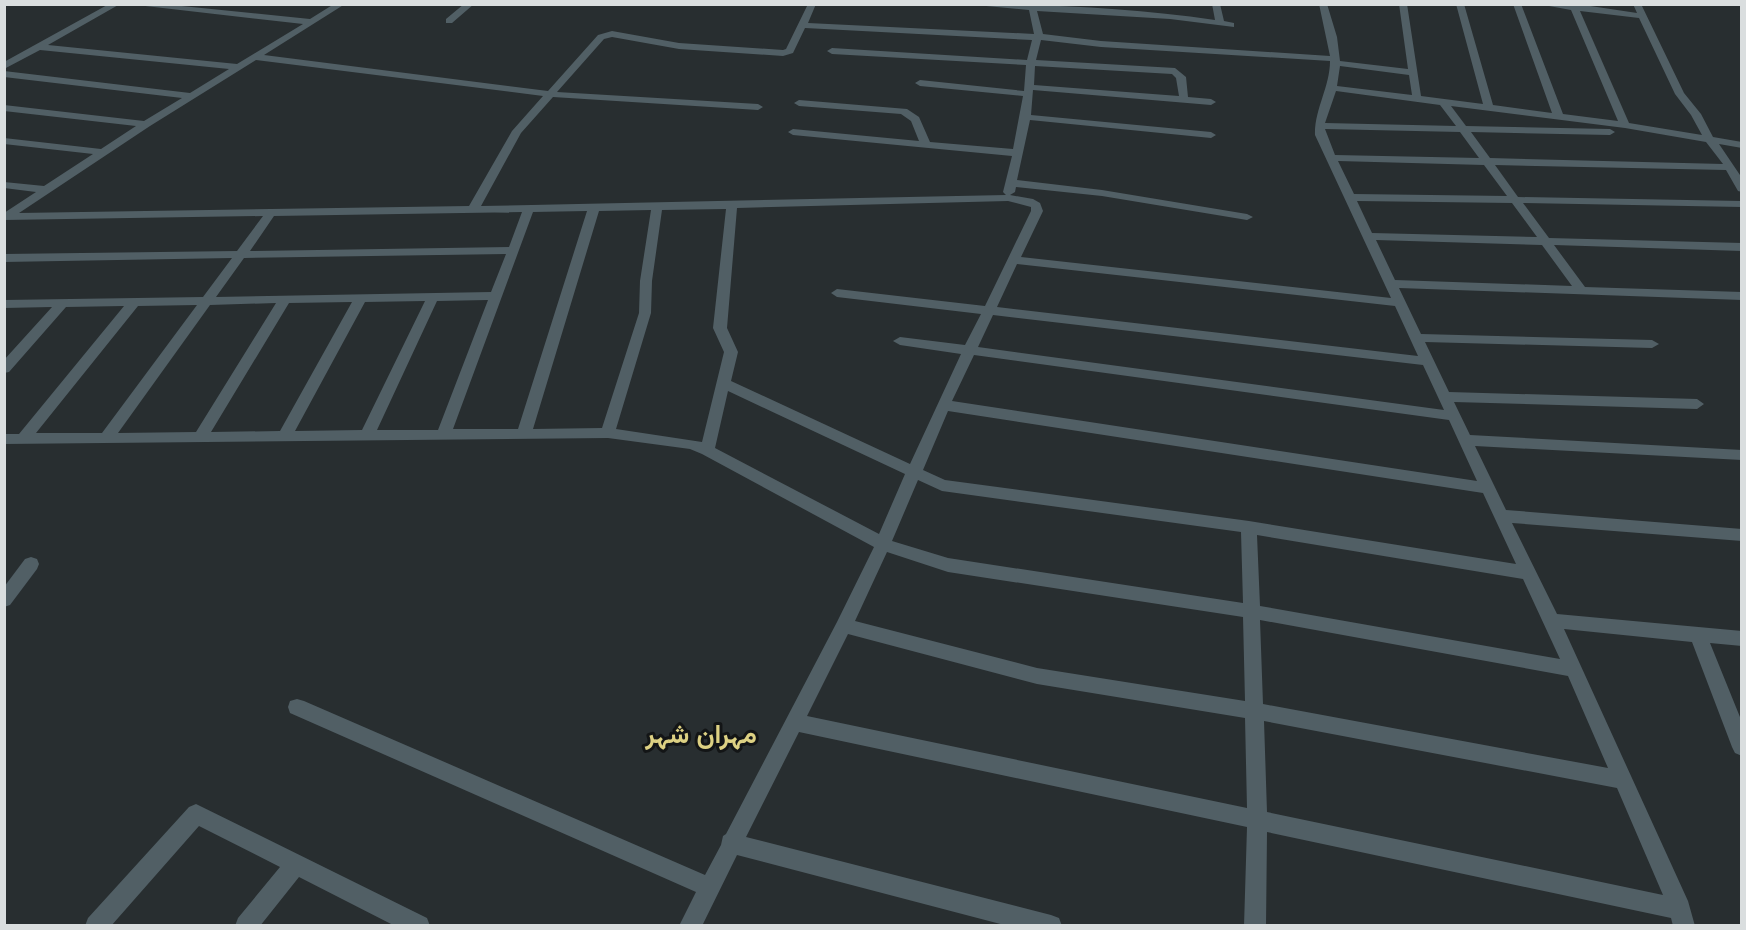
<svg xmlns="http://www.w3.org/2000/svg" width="1746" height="930" font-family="Arial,Vazirmatn,sans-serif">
<rect width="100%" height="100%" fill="#282e30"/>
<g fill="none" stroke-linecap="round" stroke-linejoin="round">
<path fill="#515f65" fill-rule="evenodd" d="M109 4H120L48 45 237 64 303 24 128 4H162L310 19 334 4H345L264 55 548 91 598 35 612 31 679 43 783 50 786 49 808 4H816L808 23 1034 34 1029 10 965 4C1048 4 1132 8 1215 20L1212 4H1220L1224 21 1234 23V27L1170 19 1037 11 1043 34 1101 41 1330 56 1319 4H1327L1337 37 1340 61 1408 69 1399 4H1407L1421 96 1483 104 1456 4H1464L1493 105 1552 113 1513 4H1521L1563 114 1618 121 1571 10 1538 4H1577L1637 13 1633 4H1641L1684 93 1701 114 1713 137 1742 142V148L1719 144 1742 178V192L1738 191 1726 170 1495 165 1518 197 1742 201V207L1523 203 1549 238 1742 243V251L1554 245 1585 287 1742 292V300L1399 288 1421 334 1652 340 1659 344 1652 348 1425 342 1449 392 1697 399 1704 404 1697 409 1454 402 1470 435 1742 450V460L1475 446 1506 510 1742 529V541L1512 523 1557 614 1742 631V646L1710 643 1742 722V756L1735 753 1732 747 1692 642 1564 629 1688 901 1695 926H1673L1671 918 1267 832 1266 926H1244L1247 827 799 732 746 837 1051 915 1059 918 1062 926H1008L737 855 702 926H679L696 892 290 713 288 707 290 701 297 699 304 701 705 875 721 845 723 836 726 834 837 622 874 547 702 454 690 449 608 438 4 444V434H19L124 306 66 307 9 372 4 373V360L52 307 4 308V300L203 297 232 258 4 262V254L237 251 263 216 4 220V213L36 192 4 188V182L44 186 93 154 4 144V138L101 149 136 126 4 111V105L144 121 182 98 4 77V71L190 93 229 69 40 50 4 69V62ZM1580 11 1639 18 1675 94 1691 115 1702 135 1629 123ZM805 28 1032 40 1027 60 832 48 827 51 832 54 1026 65 1024 91 920 80 915 83 920 86 1023 96 1013 149 930 142 919 117 907 109 799 100 794 103 799 106 901 114 911 121 919 141 793 129 788 132 793 135 1012 156 1003 192 1006 195 481 206 521 133 553 97 758 110 763 107 758 104 557 92 604 39 612 37 679 49 783 56 793 53ZM1041 40 1101 47 1330 61C1330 87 1314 110 1315 135L1391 298 1021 257 1043 211 1040 203 1033 199 1010 195 1015 192 1016 187 1102 196 1247 220 1253 217 1247 214 1102 190 1017 180 1030 120 1211 138 1216 135 1211 132 1031 115 1033 90 1211 105 1216 102 1211 99 1188 97 1186 77 1175 68 1036 60ZM256 60 543 96 512 131 469 206 19 213 150 126ZM1035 66 1172 74 1176 78 1179 96 1034 85ZM1340 66 1409 75 1412 95 1337 86ZM1336 91 1440 105 1456 126 1325 123ZM1451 106 1625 128 1706 142 1723 164 1490 158 1471 132 1610 135 1615 132 1610 129 1466 126ZM1325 129 1460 132 1479 158 1335 155ZM1338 161 1484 165 1507 196 1354 194ZM1008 201 1031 207V211L985 306 837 289 831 293 837 297 981 314 965 345 900 337 893 341 900 345 961 354 910 464 731 381 738 352 727 328 737 208ZM1357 201 1512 203 1537 237 1372 233ZM726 209 713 328 724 352 702 442 616 429 651 313 652 281 662 210ZM651 210 640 281 639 313 602 428 533 429 599 211ZM587 211 518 429H453L533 212ZM522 212 509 247 250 251 274 216ZM1376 240 1542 245 1572 286 1395 280ZM506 254 491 292 216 297 244 258ZM1017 264 1395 306 1418 356 997 307ZM488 300 438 430H377L437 301ZM425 301 362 430 295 431 365 302ZM352 302 280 431 211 432 289 303ZM276 303 196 432 118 433 210 305ZM197 305 102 433H36L138 306ZM993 315 1423 365 1444 410 978 347ZM974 355 1449 420 1477 481 952 401ZM728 391 905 474 879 534 715 448ZM948 411 1483 493 1516 564 1249 521 945 480 923 470ZM918 480 942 491 1241 532 1243 603 948 558 892 541ZM1257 535 1523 579 1560 659 1260 606ZM887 552 948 572 1243 617 1245 701 1037 668 855 621ZM1260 620 1568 676 1608 768 1263 704ZM848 634 1037 684 1245 718 1247 808 807 716ZM1264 721 1617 788 1663 895 1267 812Z
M464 4H474L452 23H446V19Z
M31 557 37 559 39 564 37 569 10 605 4 607V587L25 559Z
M196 804 427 918 430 926H395L299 877 260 926H235L238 918 280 867 199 826 111 926H85L88 918 189 807Z"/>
</g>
<g text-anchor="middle" stroke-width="6" stroke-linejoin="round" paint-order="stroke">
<g font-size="26" font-weight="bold" fill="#ddd183" stroke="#131516">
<text x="701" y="743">مہران شہر</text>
</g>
</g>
<rect width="1746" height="930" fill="none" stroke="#dadedf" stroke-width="12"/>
</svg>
